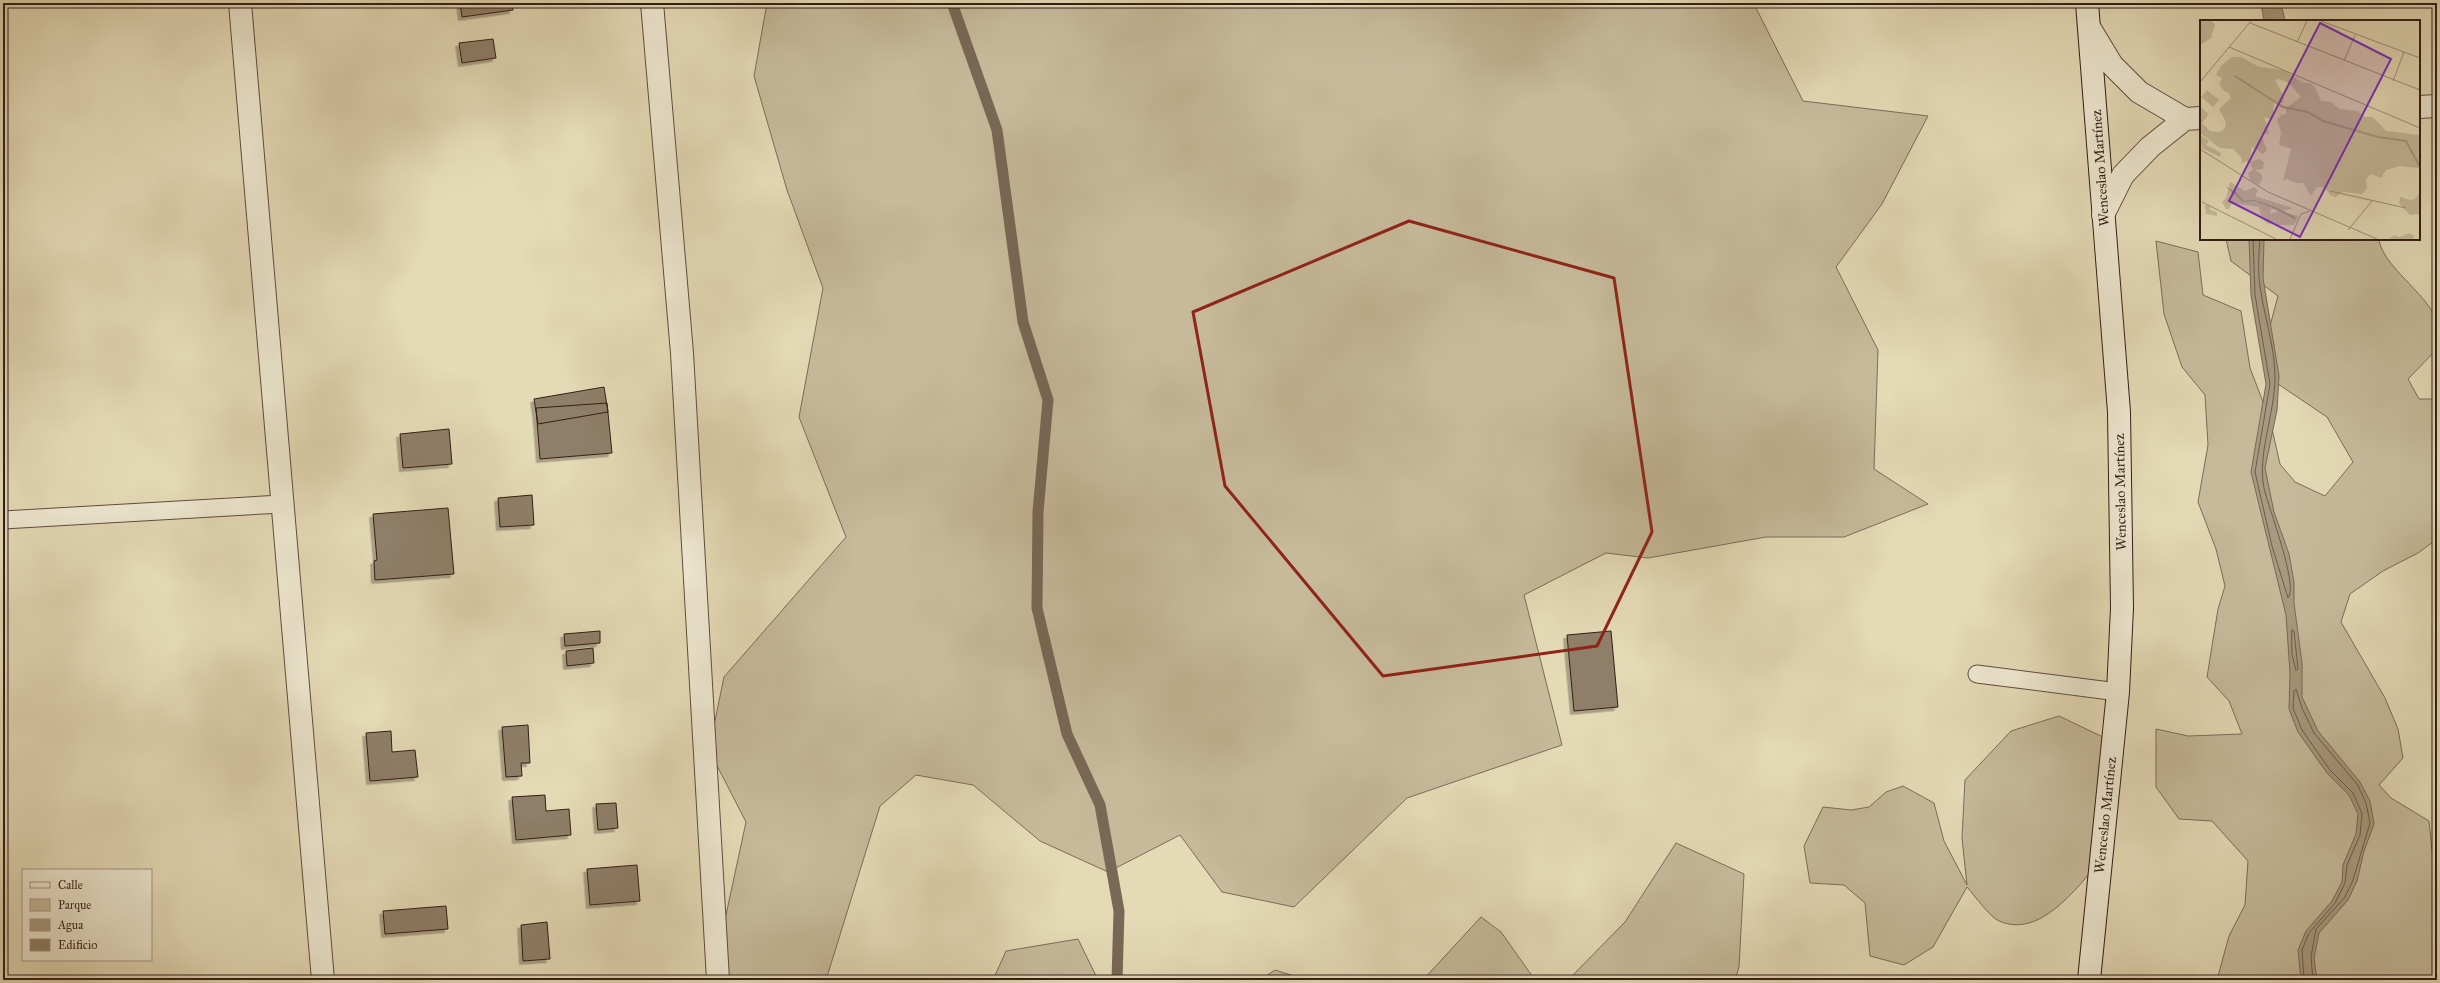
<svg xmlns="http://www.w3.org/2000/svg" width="2440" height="983" font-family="'IM FELL Great Primer',serif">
<defs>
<filter id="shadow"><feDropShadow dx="-3.5" dy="3.5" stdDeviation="0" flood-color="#0004"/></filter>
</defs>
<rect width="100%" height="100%" fill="#e4dab6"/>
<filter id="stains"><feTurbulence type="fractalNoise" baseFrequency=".005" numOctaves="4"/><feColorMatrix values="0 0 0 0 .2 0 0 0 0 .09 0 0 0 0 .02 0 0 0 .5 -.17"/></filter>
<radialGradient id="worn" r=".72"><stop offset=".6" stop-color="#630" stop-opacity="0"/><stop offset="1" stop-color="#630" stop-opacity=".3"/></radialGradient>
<path fill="#c6ba9b" stroke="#7c6c58" d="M767 3H1759L1756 8 1803 101 1928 116 1882 204 1836 267 1878 350 1874 469 1928 504 1844 537H1766L1648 558 1606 553 1524 595 1562 745 1407 798 1294 907 1222 892 1180 835 1108 872 1040 841 973 785 916 775 880 806 826 980H712L746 822 709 750 724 677 846 537 799 417 823 288 787 190 754 76Z
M2226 239H2379C2382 266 2426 292 2437 321 2439 328 2437 341 2437 349L2408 379 2419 399H2437V539L2418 553 2383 571 2350 594 2341 622 2385 698 2398 729 2403 758 2379 785 2391 798 2429 821 2436 889 2437 980H2217L2229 936 2245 905 2248 861 2212 821 2179 819 2156 787V729L2188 736 2242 734 2229 701 2207 677 2218 609 2225 586 2216 549 2198 502 2208 445 2205 395 2182 367 2164 314 2156 241 2198 252 2203 295 2241 311 2250 368 2270 420 2280 464 2295 482 2325 496 2353 462 2327 417 2278 384 2266 341 2278 296 2231 261Z
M2059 716 2105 738 2100 862C2076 888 2040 939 1999 921 1990 917 1974 895 1967 887L1933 947 1904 965 1870 956 1865 903 1844 885 1810 883 1804 846 1823 807 1851 810 1869 807 1886 792 1903 786 1934 803 1944 841 1967 885 1962 838 1965 780 2011 731Z
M1676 843 1744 874 1739 967 1735 980H1568L1625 922Z
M1481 917 1501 932 1535 980H1423Z
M1078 939 1098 980H993L1006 951Z
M1275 970 1306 980H1260Z"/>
<path fill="#a89a80" stroke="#796856" d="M2261 3H2281L2285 21H2264Z
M2249 239H2264L2263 278 2279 376 2277 410 2265 468 2274 512 2289 554 2294 582V603L2302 663V697L2318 731 2360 782 2370 801 2374 824 2364 851 2357 881 2348 900 2319 933 2314 958 2317 980H2301L2298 950 2306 931 2332 901 2342 882 2343 865 2356 834 2358 814 2349 795 2327 773 2298 732 2289 709 2290 673 2286 615 2251 472 2266 384 2251 295Z"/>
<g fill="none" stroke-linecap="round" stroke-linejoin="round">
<path stroke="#6e5c4b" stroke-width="1" d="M2253 239 2255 295 2270 384 2255 472 2272 546 2288 598C2299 586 2268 507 2264 488 2257 455 2275 413 2275 377 2275 344 2262 311 2259 278 2258 265 2259 252 2260 239
M2292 630 2294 631 2298 669 2296 671 2292 654Z
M2304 980 2302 950 2309 933 2335 903 2345 883 2347 865 2360 835 2362 814 2353 793 2330 770 2302 730 2293 708 2294 691 2296 689 2302 708 2314 733 2357 784 2366 803 2370 823 2353 880 2345 897 2316 929 2311 957 2313 980"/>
<path stroke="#796856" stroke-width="11" d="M952 3 997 130 1023 322 1048 400 1038 512 1037 608 1067 734 1100 805 1119 911 1117 980"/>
</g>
<path fill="#8f7f69" stroke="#331d16" filter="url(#shadow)" d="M460 3H512L513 10 462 17Z
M493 39 496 58 462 63 459 43Z
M604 387 608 412 538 424 534 399Z
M607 403 612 453 540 459 536 408Z
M449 429 452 464 403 468 400 434Z
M532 495 534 525 500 527 498 498Z
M448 508 454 574 375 580 374 561 377 560 373 514Z
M600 631V643L565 646 564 634Z
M1611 631 1618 707 1574 711 1567 635Z
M593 648 594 663 567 666 566 651Z
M528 725 530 763H521L522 776 506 777 502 727Z
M391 731 392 752 415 750 418 777 370 781 366 733Z
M545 795 546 811 569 809 571 835 516 840 512 797Z
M616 803 618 828 598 830 596 804Z
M637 865 640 901 590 905 587 869Z
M446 906 448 929 385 934 383 911Z
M547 922 550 959 523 961 521 925Z"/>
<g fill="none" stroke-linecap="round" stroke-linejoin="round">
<defs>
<path id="service" d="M3 520 282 504
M1977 674 2118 692"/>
<path id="minor" d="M240 3 323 980
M652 3 682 353 718 980"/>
<path id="tertiary" d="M2089 27 2112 65 2139 92 2185 119 2201 118
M2419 107 2437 106
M2103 215 2123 175 2150 147 2185 119"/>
<path id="secondary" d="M2087 3 2119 412 2122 608 2118 692 2089 980"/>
</defs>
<use href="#service" stroke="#5f4c3e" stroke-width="19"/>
<use href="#minor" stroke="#5f4c3e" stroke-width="24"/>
<use href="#tertiary" stroke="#5f4c3e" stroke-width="24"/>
<use href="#secondary" stroke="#331d16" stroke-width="24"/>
<use href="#service" stroke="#ede7d0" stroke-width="17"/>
<use href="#minor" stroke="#ede7d0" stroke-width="22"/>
<use href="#tertiary" stroke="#ede7d0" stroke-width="22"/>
<use href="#secondary" stroke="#ede7d0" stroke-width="22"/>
</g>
<path fill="none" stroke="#8f2418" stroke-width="3" stroke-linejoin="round" d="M1409 221 1614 278 1652 532 1597 646 1383 676 1225 486 1193 312Z"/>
<g text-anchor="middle" stroke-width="4" stroke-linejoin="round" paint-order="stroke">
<g font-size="14" fill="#331d16" stroke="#ede7d0">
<text transform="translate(2100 168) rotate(-94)" y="5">Wenceslao Martínez</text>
<text transform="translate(2120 492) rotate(-91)" y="5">Wenceslao Martínez</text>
<text transform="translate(2105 815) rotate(-84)" y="5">Wenceslao Martínez</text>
</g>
</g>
<g transform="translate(2200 20)">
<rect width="220" height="220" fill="#e4dab6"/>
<path d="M0 1H11L15 4 11 18 0 25ZM32 37H41L59 47 84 50 103 63H110L115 67 121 81 131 82 140 89 158 91 165 97H173L186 111 220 115V152L218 148 200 146 186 150 181 158 171 154 166 159 167 168 162 174 143 172 136 177 130 175 125 167H117L111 176 103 163H96L87 159 83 161 91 129 79 125 81 112 77 100 81 95 86 94V88L101 77 89 63 80 59 75 60 84 77 83 83H74L73 96 70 99 64 97 69 113 61 115 67 130 63 134 52 127 49 141 41 143 42 138 33 129 20 128 0 113V87L9 94 2 103 10 111 20 112 25 108 26 102 19 89 31 78 28 72 24 71 19 64 22 58 16 55 21 46ZM7 70 19 80 13 87 1 77ZM2 116 9 121 6 125 21 133 20 137 2 128 0 117ZM59 139 64 142 63 149 55 150 61 154 63 159 59 165 50 160 48 153 53 150 50 142ZM30 162 45 171 54 167 58 170 55 176 93 188 85 191 71 189 70 194 78 191 99 196 94 205H77L74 201 69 205 62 199 59 187 32 183 29 189H26L22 182 26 178ZM220 173V194L210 195 199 183 200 177 210 180 215 179ZM5 185 10 186V190L17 192V196L6 194ZM209 213 215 216 213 219H189L194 215 199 217Z" fill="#c6ba9b"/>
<path d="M25 166 36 172 44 181 54 180 73 186 94 196 96 200 71 187 55 181 43 182Z" fill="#a89a80"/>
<path fill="none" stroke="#a89a80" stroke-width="2" d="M35 56 83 87 108 92 123 101 178 117 206 121 220 147"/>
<path fill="none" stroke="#9d8e76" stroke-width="1" d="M121 1 220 38M50 3 220 70M97 22 107 1M29 27 220 108M144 41 155 15M193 61 204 32M0 62 51 1M0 129 68 172 177 219M130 171 206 188M2 182 76 219M148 210 172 181M90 219 101 194 110 191"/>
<path fill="#7b2cbf" fill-opacity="0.15" stroke="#7b2cbf" stroke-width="2" d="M120 3 191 39 100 217 29 181Z"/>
<rect width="220" height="220" fill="none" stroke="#331d16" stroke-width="2"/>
</g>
<rect width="2440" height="983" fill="none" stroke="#e4dab6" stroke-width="16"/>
<rect x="4" y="4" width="2432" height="975" fill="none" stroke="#331d16" stroke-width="2"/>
<rect x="8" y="8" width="2424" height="967" fill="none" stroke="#331d16"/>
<rect x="22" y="869" width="130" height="92" fill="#ede7d0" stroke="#a39686"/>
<rect x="30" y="882" width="20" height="6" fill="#ede7d0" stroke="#a39686"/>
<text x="58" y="889" font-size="12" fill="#331d16">Calle</text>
<rect x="30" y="899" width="20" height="12" fill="#c6ba9b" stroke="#a39686"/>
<text x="58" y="909" font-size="12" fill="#331d16">Parque</text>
<rect x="30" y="919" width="20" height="12" fill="#a89a80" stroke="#a39686"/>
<text x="58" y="929" font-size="12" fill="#331d16">Agua</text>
<rect x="30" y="939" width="20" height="12" fill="#8f7f69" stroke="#a39686"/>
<text x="58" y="949" font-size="12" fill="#331d16">Edificio</text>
<rect width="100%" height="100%" filter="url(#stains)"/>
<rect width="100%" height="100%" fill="url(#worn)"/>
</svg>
